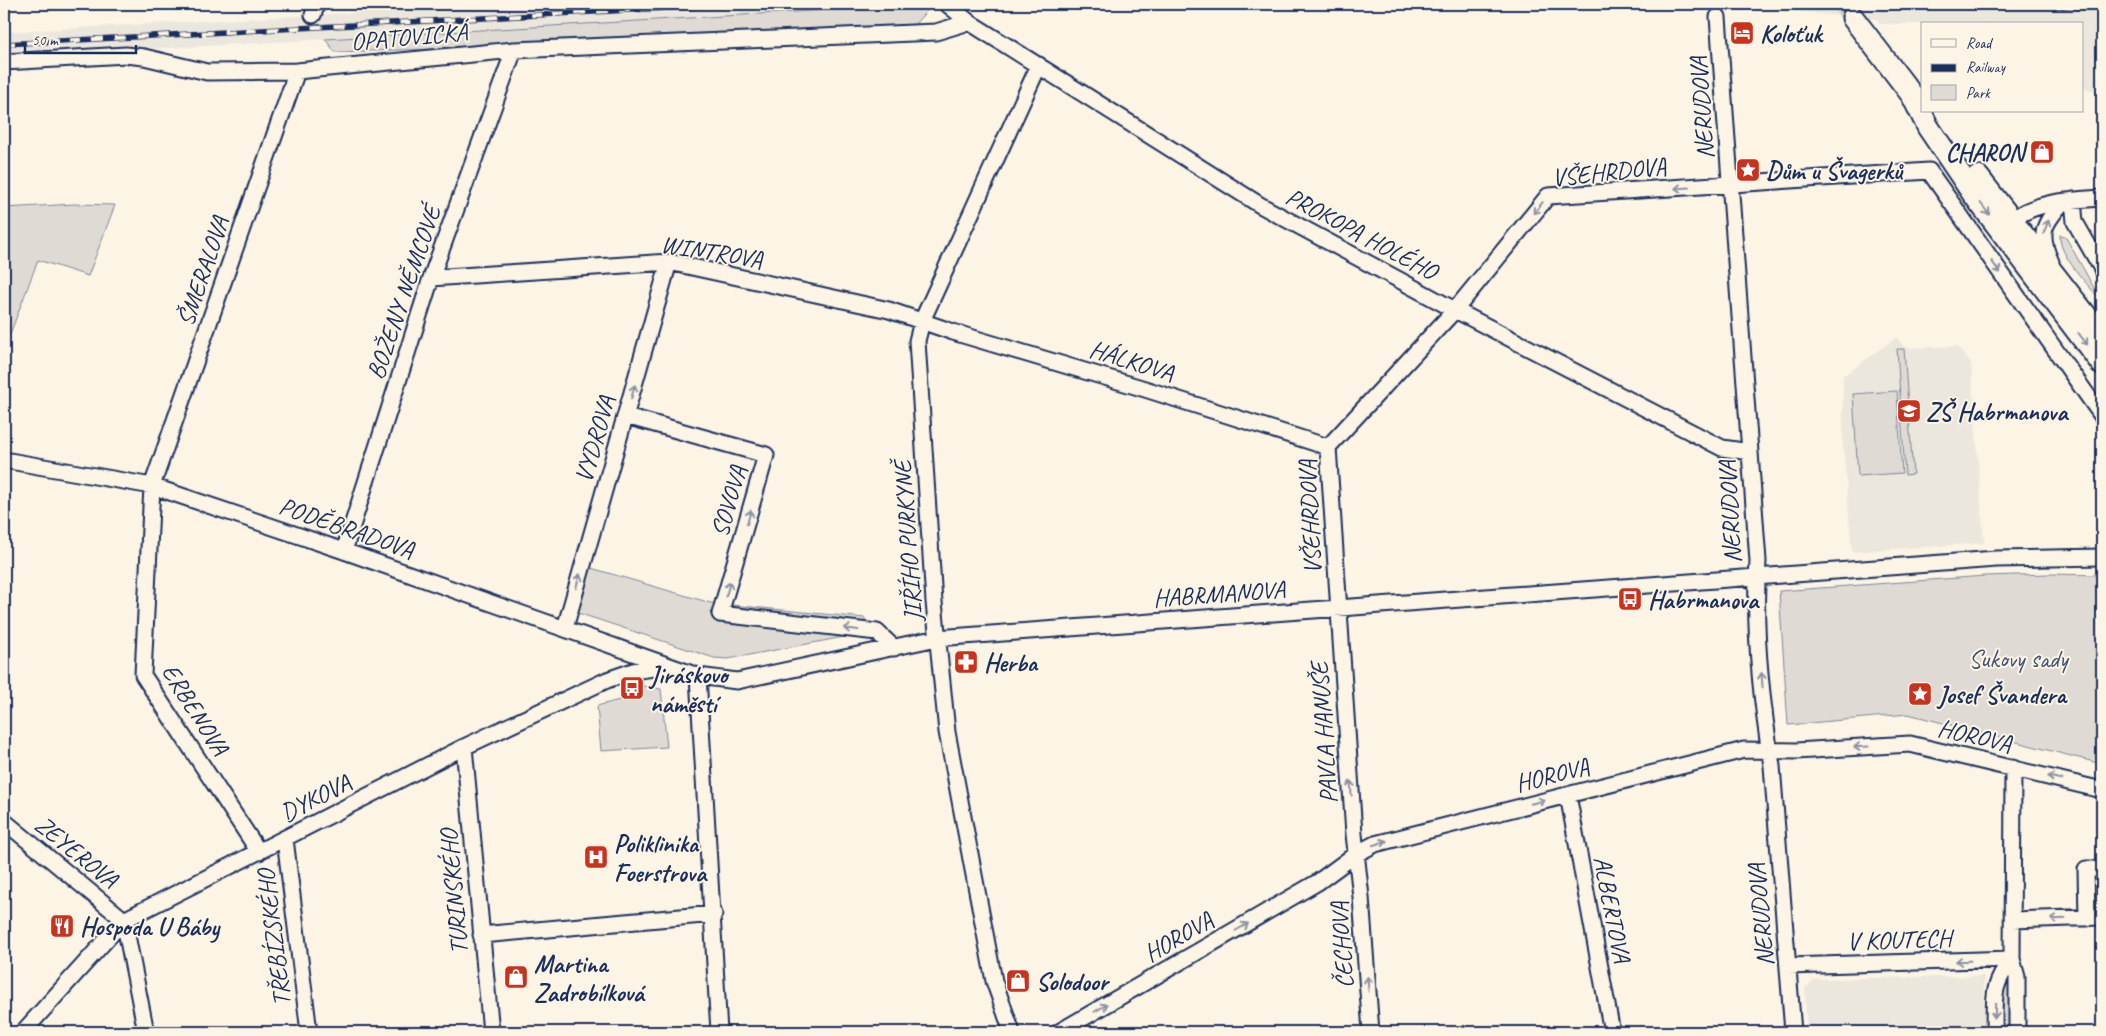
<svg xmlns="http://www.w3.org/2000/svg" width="2106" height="1036" font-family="Caveat,sans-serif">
<rect width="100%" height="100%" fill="#fcf5e5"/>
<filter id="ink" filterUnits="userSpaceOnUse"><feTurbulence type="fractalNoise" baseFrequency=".02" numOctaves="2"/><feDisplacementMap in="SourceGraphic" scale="10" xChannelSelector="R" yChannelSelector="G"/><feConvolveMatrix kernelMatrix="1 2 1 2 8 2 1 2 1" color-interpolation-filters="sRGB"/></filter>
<g filter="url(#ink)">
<path fill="#ece7dc" d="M515 4H925L803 13 4 57V32Z
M1705 4H2102V100L2094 92 2082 87V24H1880L1876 19 1811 13 1759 4Z
M1897 337 1905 348 1957 346 1971 363 1984 543 1852 552 1843 446V376Z
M1984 976V1032H1807L1805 988 1815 979Z"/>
<path fill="#dfdbd4" stroke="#7d8599" d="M933 4 914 25 468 48 335 52 325 39Z
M75 204 115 205 88 276 38 260 4 350V208Z
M2060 235 2065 236 2102 302C2090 286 2058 256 2060 235Z
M1897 349H1904L1913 474 1905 475Z
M1897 391 1902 473 1858 476 1853 394Z
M591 568 711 603 865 618V633L728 659 714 658 578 613Z
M2048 574 2102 575V764L1908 714 1788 725 1779 591 1985 576Z
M643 686 661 689 667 747 601 751 597 706 634 696Z
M2008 983 2014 986 2013 1032H2000L2001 985Z"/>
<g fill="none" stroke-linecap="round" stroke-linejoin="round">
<path stroke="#cfcdca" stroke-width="21" stroke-dasharray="21 11" stroke-linecap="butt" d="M1843 4 1853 18"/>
<defs>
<path id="street" d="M947 4 969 22 1260 205 1455 310 1722 448 1750 452
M313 15 317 4
M1718 17 1758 561C1753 628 1761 699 1772 766L1793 1032
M4 62 126 55 144 57 207 72 297 71 514 50 936 32 969 22
M2073 200 2075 222 2102 269
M2012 229V220C2035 201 2074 200 2102 198
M2051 262C2038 234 2043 224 2063 202
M431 278 669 262 889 310 953 332 1145 389 1328 447
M626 416 766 455 720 614 877 632 894 648
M4 460 152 486 344 551 698 676 737 681 937 638 1996 559 2102 557
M344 551 431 278 514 50
M565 628 669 262
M698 676 719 1032
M464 747 491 1032
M2013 768 2012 959 2017 977V1032
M1568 795 1612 1032
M4 821 124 920 146 1032
M285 839 309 1032
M259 852 143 675 152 486 297 71
M2087 918 2086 869H2102
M2013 920 2102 917
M481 935 714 914
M1788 966 2012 959
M23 1032 124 920 464 747 607 680 633 671 667 666
M1012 1032 994 981 947 732 934 602 917 341 922 321 1039 65
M1059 1032 1318 882 1356 854 1375 844 1744 750 1796 751 1910 744 2102 790
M1371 1032 1361 897 1354 834 1328 447 1455 310 1548 196 1929 171 2102 416
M1994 1032C1995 998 1990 988 2012 959"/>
<path id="secondary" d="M1853 18 1912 95 1922 105
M1912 95 1928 127 1974 195 2102 364
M1978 177 2102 336"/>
</defs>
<use href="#street" stroke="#1b2f5e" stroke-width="19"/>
<use href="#secondary" stroke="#1b2f5e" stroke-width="25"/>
<use href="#street" stroke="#fcf5e5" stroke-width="15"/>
<use href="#secondary" stroke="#fcf5e5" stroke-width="21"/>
<defs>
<path id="rail" d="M2021 4 2102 8
M4 44 739 4"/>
</defs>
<use href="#rail" stroke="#1b2f5e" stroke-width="5.5"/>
<use href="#rail" stroke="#fcf5e5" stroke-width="4" stroke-dasharray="11" stroke-linecap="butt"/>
</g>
<defs><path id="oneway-shaft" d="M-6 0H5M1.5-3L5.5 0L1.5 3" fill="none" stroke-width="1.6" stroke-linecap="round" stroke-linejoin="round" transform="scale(1.25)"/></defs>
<g stroke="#8c92a2">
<use href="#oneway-shaft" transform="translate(1682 188) rotate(176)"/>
<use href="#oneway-shaft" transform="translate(1538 208) rotate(129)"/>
<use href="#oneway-shaft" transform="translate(1985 209) rotate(53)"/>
<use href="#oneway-shaft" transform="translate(2046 227) rotate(-69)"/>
<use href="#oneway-shaft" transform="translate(1996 267) rotate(54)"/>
<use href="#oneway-shaft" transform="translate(2083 339) rotate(52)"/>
<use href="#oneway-shaft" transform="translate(633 392) rotate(-74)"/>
<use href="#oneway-shaft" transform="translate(749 517) rotate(-74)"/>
<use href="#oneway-shaft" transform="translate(578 581) rotate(-74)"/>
<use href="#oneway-shaft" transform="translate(728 589) rotate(-74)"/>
<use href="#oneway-shaft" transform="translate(851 629) rotate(-173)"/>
<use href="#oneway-shaft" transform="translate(1762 680) rotate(-94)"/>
<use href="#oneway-shaft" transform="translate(1861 747) rotate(177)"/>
<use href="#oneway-shaft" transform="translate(2055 778) rotate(-167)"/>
<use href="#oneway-shaft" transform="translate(1351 788) rotate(-94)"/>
<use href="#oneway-shaft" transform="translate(1538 802) rotate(-14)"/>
<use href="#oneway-shaft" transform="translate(1380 843) rotate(-17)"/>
<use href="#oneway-shaft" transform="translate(2058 919) rotate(178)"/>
<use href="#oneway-shaft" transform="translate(1242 927) rotate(-30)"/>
<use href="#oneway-shaft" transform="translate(1963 961) rotate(178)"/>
<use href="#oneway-shaft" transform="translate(1368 984) rotate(-94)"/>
<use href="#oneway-shaft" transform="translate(1101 1008) rotate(-30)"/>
<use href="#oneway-shaft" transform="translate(1995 1011) rotate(91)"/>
</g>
</g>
<defs>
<symbol id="hotel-square" viewBox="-11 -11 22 22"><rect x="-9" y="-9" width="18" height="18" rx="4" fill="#c8321e" stroke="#fcf5e5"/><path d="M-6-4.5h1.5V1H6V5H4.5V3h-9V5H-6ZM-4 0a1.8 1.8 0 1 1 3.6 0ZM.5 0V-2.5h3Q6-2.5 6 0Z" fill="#fff"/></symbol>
<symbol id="shop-square" viewBox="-11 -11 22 22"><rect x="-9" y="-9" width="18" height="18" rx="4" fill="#c8321e" stroke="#fcf5e5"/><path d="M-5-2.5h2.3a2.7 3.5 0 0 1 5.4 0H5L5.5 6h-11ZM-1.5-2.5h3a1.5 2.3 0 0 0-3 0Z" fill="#fff"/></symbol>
<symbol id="sight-square" viewBox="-11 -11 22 22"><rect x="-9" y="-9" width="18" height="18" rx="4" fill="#c8321e" stroke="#fcf5e5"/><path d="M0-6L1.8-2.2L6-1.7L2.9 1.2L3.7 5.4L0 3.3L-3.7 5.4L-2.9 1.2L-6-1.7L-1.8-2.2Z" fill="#fff"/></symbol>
<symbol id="school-square" viewBox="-11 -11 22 22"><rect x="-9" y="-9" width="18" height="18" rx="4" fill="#c8321e" stroke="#fcf5e5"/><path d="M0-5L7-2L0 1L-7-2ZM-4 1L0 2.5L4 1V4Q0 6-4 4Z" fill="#fff"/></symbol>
<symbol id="bus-square" viewBox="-11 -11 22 22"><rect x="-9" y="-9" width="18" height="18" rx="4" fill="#c8321e" stroke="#fcf5e5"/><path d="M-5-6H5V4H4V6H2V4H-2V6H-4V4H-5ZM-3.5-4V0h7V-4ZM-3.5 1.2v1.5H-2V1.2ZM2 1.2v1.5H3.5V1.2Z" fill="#fff"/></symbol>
<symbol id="pharmacy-square" viewBox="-11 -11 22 22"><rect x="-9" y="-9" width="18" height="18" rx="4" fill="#c8321e" stroke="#fcf5e5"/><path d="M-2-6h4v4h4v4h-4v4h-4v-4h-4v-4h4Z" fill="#fff"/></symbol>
<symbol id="hospital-square" viewBox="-11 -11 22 22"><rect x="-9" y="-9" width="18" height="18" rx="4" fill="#c8321e" stroke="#fcf5e5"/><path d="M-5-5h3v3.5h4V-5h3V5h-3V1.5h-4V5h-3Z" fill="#fff"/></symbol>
<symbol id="restaurant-square" viewBox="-11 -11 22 22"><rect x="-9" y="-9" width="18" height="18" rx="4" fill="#c8321e" stroke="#fcf5e5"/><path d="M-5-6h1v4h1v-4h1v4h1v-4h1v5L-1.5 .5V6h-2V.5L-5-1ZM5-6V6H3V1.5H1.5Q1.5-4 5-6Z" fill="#fff"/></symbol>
</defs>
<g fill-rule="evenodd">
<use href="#hotel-square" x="1728" y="19" width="28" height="28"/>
<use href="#shop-square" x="2028" y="138" width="28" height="28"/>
<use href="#sight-square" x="1734" y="156" width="28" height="28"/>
<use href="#school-square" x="1895" y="397" width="28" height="28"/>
<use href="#bus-square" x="1616" y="585" width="28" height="28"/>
<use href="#pharmacy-square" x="952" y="648" width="28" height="28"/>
<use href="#bus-square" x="618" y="674" width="28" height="28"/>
<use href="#sight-square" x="1906" y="680" width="28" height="28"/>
<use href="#hospital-square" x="582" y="843" width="28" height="28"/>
<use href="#restaurant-square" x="48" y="912" width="28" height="28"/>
<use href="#shop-square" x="502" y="963" width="28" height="28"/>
<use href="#shop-square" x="1004" y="967" width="28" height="28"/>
</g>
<g text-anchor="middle" stroke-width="4" stroke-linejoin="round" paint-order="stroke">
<g font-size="25" font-weight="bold" fill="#1b2f5e" stroke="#fcf5e5" text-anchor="start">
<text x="1760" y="42">Koloťuk</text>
<text x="2024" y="161" text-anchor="end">CHARON</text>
<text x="1766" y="179">Dům u Švagerků</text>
<text x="1926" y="420">ZŠ Habrmanova</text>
<text x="1648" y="608">Habrmanova</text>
<text x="984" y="671">Herba</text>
<text x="650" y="683">Jiráskovo<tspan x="650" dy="29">náměstí</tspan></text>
<text x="1938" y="703">Josef Švandera</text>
<text x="614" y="852">Poliklinika<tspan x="614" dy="29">Foerstrova</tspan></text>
<text x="80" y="935">Hospoda U Báby</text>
<text x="534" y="972">Martina<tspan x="534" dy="29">Zadrobílková</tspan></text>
<text x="1036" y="990">Solodoor</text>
</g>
<g font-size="25" fill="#1b2f5e" stroke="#fcf5e5">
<text transform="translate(409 36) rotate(-5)" y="9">OPATOVICKÁ</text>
<text transform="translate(1701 108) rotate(-94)" y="9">NERUDOVA</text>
<text transform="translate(1609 171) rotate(-6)" y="9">VŠEHRDOVA</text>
<text transform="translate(1362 233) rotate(28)" y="9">PROKOPA HOLÉHO</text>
<text transform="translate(712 251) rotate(9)" y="9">WINTROVA</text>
<text transform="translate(202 271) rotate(-71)" y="9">ŠMERALOVA</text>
<text transform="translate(403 292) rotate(-71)" y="9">BOŽENY NĚMCOVÉ</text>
<text transform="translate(1132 360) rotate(17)" y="9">HÁLKOVA</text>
<text transform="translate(594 439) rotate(-74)" y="9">VYDROVA</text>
<text transform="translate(728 501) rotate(-74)" y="9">SOVOVA</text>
<text transform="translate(1729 512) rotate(-93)" y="9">NERUDOVA</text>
<text transform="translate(1309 517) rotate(-93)" y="9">VŠEHRDOVA</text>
<text transform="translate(347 527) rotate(19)" y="9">PODĚBRADOVA</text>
<text transform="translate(907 541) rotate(-94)" y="9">JIŘÍHO PURKYNĚ</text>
<text transform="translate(1219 593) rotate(-4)" y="9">HABRMANOVA</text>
<text transform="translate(196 709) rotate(58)" y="9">ERBENOVA</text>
<text transform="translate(1323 733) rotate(-94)" y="9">PAVLA HANUŠE</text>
<text transform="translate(1975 735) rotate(13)" y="9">HOROVA</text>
<text transform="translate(1552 774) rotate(-14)" y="9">HOROVA</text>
<text transform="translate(315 797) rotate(-27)" y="9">DYKOVA</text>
<text transform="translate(77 851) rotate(39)" y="9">ZEYEROVA</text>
<text transform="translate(453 892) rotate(-95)" y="9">TURINSKÉHO</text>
<text transform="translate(1613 909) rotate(79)" y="9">ALBERTOVA</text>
<text transform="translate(1760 915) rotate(-95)" y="9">NERUDOVA</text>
<text transform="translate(1178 936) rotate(-30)" y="9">HOROVA</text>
<text transform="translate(273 938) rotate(-97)" y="9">TŘEBÍZSKÉHO</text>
<text transform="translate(1899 939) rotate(-2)" y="9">V KOUTECH</text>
<text transform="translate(1341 945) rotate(-94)" y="9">ČECHOVA</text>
</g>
<g font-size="25" fill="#425176" stroke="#fcf5e5">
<text x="2018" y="667">Sukovy sady</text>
</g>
</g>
<rect width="2106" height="1036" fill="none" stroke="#fcf5e5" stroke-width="20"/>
<rect x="10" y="10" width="2086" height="1016" fill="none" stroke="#1b2f5e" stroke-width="2" filter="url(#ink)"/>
<rect x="1921" y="22" width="162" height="90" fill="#fcf5e5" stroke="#a2a6af"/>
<rect x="1931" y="39" width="25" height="8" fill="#fcf5e5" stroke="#a2a6af"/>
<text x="1966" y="48" font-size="15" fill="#1b2f5e">Road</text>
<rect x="1931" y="64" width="25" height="8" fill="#1b2f5e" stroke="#a2a6af"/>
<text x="1966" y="72" font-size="15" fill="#1b2f5e">Railway</text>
<rect x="1931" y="85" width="25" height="15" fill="#dfdbd4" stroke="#a2a6af"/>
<text x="1966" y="98" font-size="15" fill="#1b2f5e">Park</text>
<path d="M25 45v8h111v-8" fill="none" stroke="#1b2f5e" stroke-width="2.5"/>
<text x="32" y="45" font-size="15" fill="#1b2f5e" stroke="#fcf5e5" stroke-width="4" paint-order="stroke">50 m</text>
</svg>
